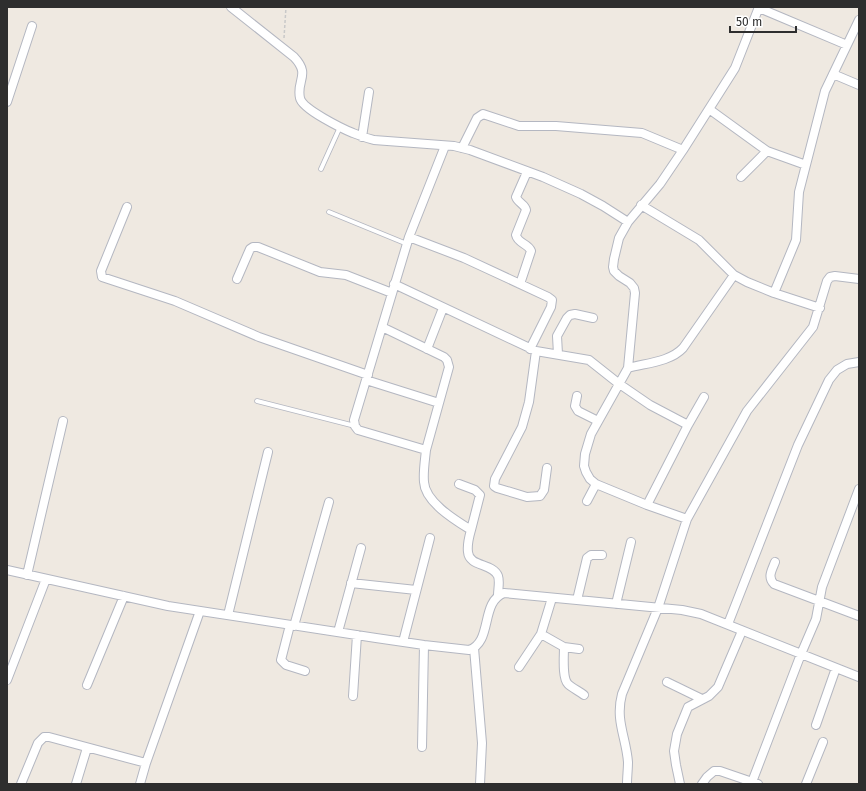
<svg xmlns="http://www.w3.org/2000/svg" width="866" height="791" font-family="'Fira Sans',sans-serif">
<rect width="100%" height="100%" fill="#efe9e1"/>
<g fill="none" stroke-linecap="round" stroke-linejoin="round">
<defs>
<path id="lane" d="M321 169 340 127
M329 212 407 244
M257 401 355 426"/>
<path id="street" d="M231 7 294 57C311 75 296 80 300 98 302 109 343 129 353 133 360 136 367 138 374 140L454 146 470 150 543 177 581 194 603 206 628 222
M759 8 847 45
M833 74 859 85
M7 102 32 26
M709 109 767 151 806 165
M362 137 369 92
M445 146 409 237 354 420 355 426 358 430 426 450C425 460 423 472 424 482 425 502 455 520 471 530 469 537 467 545 468 552 469 567 493 563 498 576 500 582 498 589 498 595
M462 148 477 118 483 114 519 126H556L642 133 683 150
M741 177 767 151
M641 205 699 240 734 275 747 282 774 293 820 308
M127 207 101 271 102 277 175 301 259 337 368 375
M409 237 464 258 548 297 552 300 551 307 530 349
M237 279 250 249 253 247H258L320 272 346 275 392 293
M394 284 536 351 589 360 618 383 650 405 688 425 647 505
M520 284 531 251C528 243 518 244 516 235L526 210C525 204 518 203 516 197L527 172
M774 293 796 240 799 192 825 91 859 20
M382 327 444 357 447 360 449 367 426 450
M427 349 443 308
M536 351 529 402 522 427 495 479 494 486 497 488 527 497 540 496 544 490 547 468
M558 354 557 336 567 318 570 315 575 314 593 318
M628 368C646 363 670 362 683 348L734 275
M366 380 439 403
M577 396 575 406 578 411 598 421
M688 425 704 397
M459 484 475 490 480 495 471 530
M587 501 596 484
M687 519 647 505 596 484 590 479 586 472 584 466 585 454 591 434 628 368 635 293 634 288 630 283 619 276 614 271 613 267 614 259 619 238 628 222 660 184 683 150 735 68 759 7
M775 562C772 570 767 577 774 584L859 616
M7 570 168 606 376 638 424 645 469 650C493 642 480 602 504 593L682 610 701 614 859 677
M27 575 63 421
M351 583 416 590
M577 600 587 558 591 555H602
M616 604 631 542
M228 615 268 452
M728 624 798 445 829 380 837 370 847 364 859 362
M290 625 281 660 286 665 305 671
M294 626 329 502
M338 632 361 548
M541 634 564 647 579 649
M403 642 430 538
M564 647C564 656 562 678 568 684 572 688 579 691 584 695
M474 648 482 743 480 784
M519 667 541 634 552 598
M7 680 46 579
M667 682 702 699
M87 685 124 596
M353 696 357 635
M816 725 836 668
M422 747 424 645
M752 782 801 654 816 619 822 587 859 489
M21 784 38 743 44 737H49L146 763
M76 784 87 748
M140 784 146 763 200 611
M627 784C627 777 628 769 628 762 626 737 615 720 622 694L658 608 687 519 747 411 813 327 827 281 830 277 835 276 859 279
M680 784 676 765 674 751 677 734 686 712 688 707 709 696 718 687 742 631
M702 784 707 777 714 771H720L758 784
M806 784 823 742"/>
</defs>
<use href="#lane" stroke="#b4b7c1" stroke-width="5.5"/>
<use href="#street" stroke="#b4b7c1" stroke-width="10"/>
<path stroke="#c9c9c9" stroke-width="1.5" stroke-dasharray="3 2" stroke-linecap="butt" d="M284 38 286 7"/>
<use href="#lane" stroke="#fff" stroke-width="4"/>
<use href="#street" stroke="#fff" stroke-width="8"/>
</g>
<rect width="866" height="791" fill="none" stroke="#2e2e2e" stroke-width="16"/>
<path d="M730 26v6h66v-6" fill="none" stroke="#2e2e2e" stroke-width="2"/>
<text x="736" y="26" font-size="12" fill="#2e2e2e" stroke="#ffffff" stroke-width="3" paint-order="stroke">50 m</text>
</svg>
